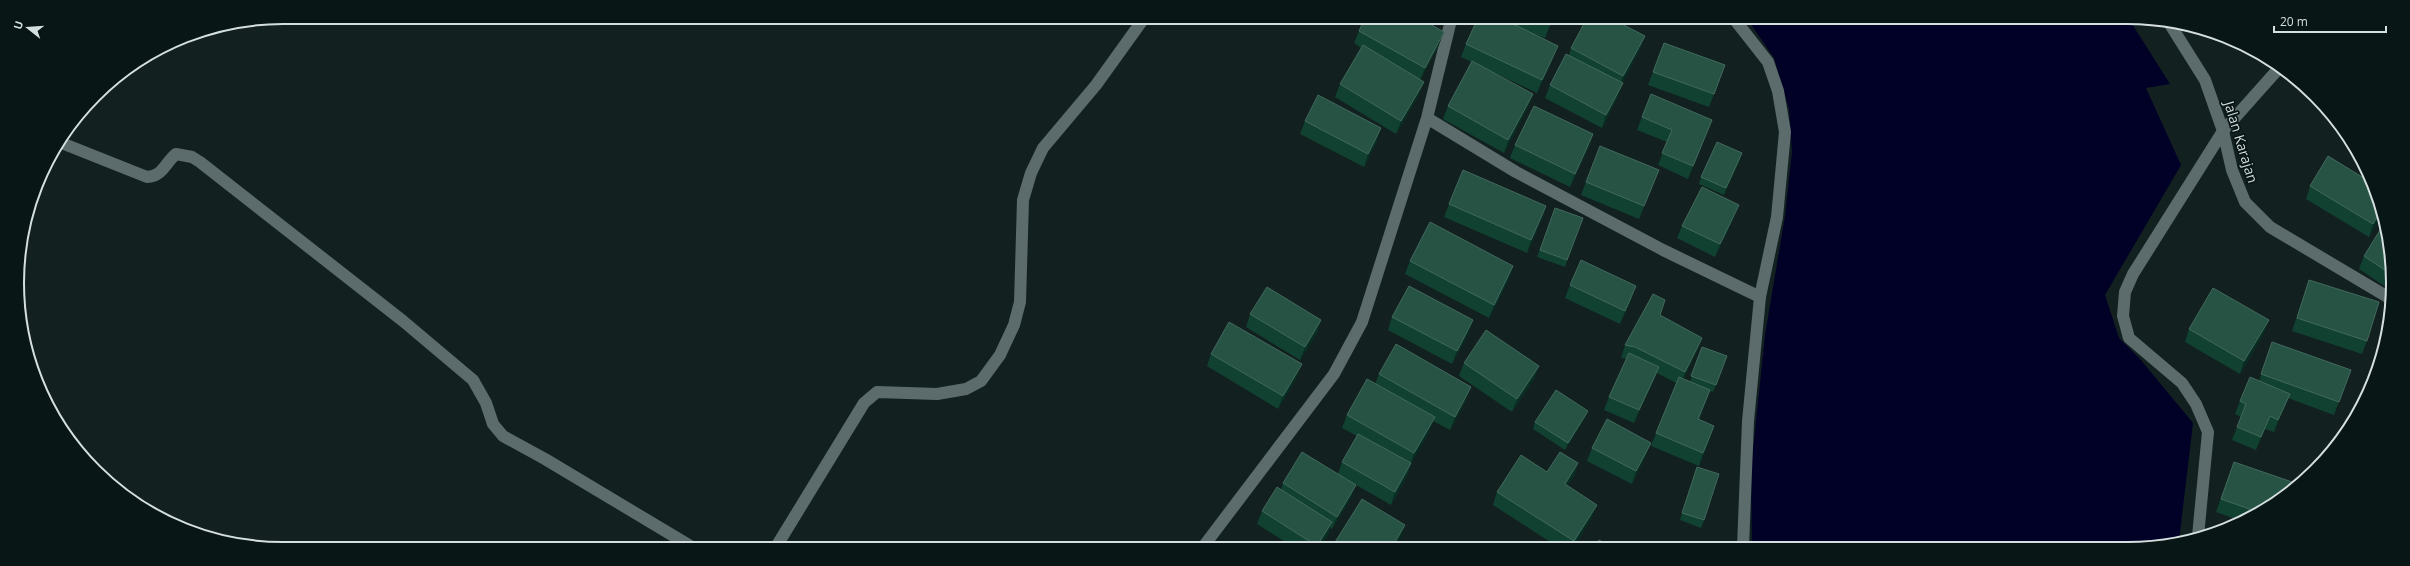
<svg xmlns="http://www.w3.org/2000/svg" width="2410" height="566" font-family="'Open Sans',sans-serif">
<rect width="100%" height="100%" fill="#122020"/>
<path fill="#010128" d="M2129 19 2170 84 2146 88 2181 165 2105 295 2119 338 2140 359 2193 423 2179 541 2161 547H1752L1751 469 1765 335 1785 216 1792 152 1789 109 1774 58 1748 20Z"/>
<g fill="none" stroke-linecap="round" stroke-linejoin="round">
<path stroke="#5c6c6c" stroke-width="12" d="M1735 20 1768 62 1778 91 1785 132 1777 217 1760 297 1748 421 1743 547
M2168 21 2205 80 2223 131 2232 170 2245 202 2270 227 2391 299
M1427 118 1516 172 1663 250 1760 297
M59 142 147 177C163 176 165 163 176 154L192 157 200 162 403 321 473 380 486 403 493 424 503 436 545 459 692 547
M2198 536 2208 432 2196 404 2182 383 2129 338 2123 316 2125 292 2133 274 2223 131 2280 67
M776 547 864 403 877 392 937 394 966 389 981 381 1000 355 1014 325 1020 302 1023 200 1031 173 1043 148 1096 85 1142 21
M1203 547 1334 374 1362 322 1427 118 1451 20"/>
</g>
<path fill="#114231" d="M1477 20H1552L1545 38 1531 33 1553 59 1537 93 1482 67 1533 94 1528 107 1504 153 1443 119 1448 106 1472 62 1461 57 1466 44Z
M1359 31 1439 45 1420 80 1419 95 1396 134 1335 97 1340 84 1361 48 1354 43Z
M1645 36 1640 49 1622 83H1623L1618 96 1602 128 1545 98 1550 85 1569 55 1571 48Z
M1664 43 1725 65 1709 107 1648 85Z
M2312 93 2318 99 2311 96Z
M1642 117 1712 120 1707 133 1688 179 1658 165 1667 142 1637 130Z
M1305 121 1377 141 1364 167 1300 134Z
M1593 134 1589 147 1570 187 1510 158 1515 145Z
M1740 160 1724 195 1699 184 1701 177Z
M1586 182 1654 183 1639 219 1581 195Z
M2372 183 2383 212 2369 237 2306 199 2310 186Z
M1449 204 1546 206 1542 219 1527 253 1444 217Z
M1555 208 1583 218 1565 267 1537 257Z
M1734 218 1715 257 1677 238 1682 226Z
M2364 256 2392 266V291L2359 269Z
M1410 261 1509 279 1489 318 1405 274Z
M2309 280 2367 341 2362 354 2292 331Z
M1570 285 1632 298 1620 324 1565 298Z
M1250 314 1321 320 1317 333 1300 360 1246 327Z
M1660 315 1702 338 1697 351 1683 379 1690 382 1702 347 1727 356 1713 392 1710 391 1699 420 1710 439 1699 466 1651 446 1676 383 1657 373 1634 423 1604 410 1609 397 1626 359 1621 358 1625 345Z
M1392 317 1469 333 1452 364 1388 330Z
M2189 329 2264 333 2240 374 2185 342Z
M2272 342 2351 370 2334 415 2288 398 2274 432 2265 429 2256 450 2232 440 2241 417 2235 414 2240 401 2259 381Z
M1211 354 1297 377 1278 409 1207 366Z
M1464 363 1539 366 1534 379 1512 412 1459 376Z
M1379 374 1466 400 1450 430 1433 421 1430 430 1411 463 1407 476 1391 505 1351 482V498L1332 529 1330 528 1328 535 1320 547H1293L1257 524 1262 511 1281 489 1283 483 1338 474 1342 462 1357 436 1342 428 1347 415 1375 384Z
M1585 418 1565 450 1533 429 1535 422Z
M1651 443 1646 455 1632 484 1587 461 1592 448Z
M1578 463 1574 476 1567 485 1592 517 1574 547H1558L1493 505 1497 492 1547 472Z
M1697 467 1704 520 1701 528 1680 520Z
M2229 475 2298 484 2244 522 2216 512Z"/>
<path fill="#082d22" d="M1444 32 1439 45 1420 80 1425 68Z
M1645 36 1640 49 1619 89 1623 76Z
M1558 46 1553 59 1537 93 1542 80Z
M1424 82 1419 95 1396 134 1401 121Z
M1623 83 1618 96 1602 128 1606 115Z
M1533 94 1528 107 1504 153 1508 140Z
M1712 120 1707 133 1688 179 1693 166Z
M1381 128 1377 141 1364 167 1368 154Z
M1593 134 1589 147 1570 187 1575 174Z
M1742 153 1740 160 1724 195 1726 188Z
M1659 170 1654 183 1639 219 1644 206Z
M1739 205 1734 218 1715 257 1720 244Z
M1546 206 1542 219 1527 253 1531 240Z
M2382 209 2383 212 2369 237 2373 224Z
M1513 266 1509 279 1489 318 1494 305Z
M1636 286 1632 298 1620 324 1625 311Z
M1321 320 1317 333 1300 360 1305 347Z
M1473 320 1469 333 1452 364 1457 351Z
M2269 320 2264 333 2240 374 2244 361Z
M1702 338 1697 351 1681 385 1685 372Z
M1302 364 1297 377 1278 409 1283 396Z
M1539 366 1534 379 1512 412 1517 399Z
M1659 367 1654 379 1634 423 1639 410Z
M1471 387 1466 400 1450 430 1455 417Z
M1710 390 1706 403 1693 432 1698 419Z
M2290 394 2285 407 2274 432 2278 420Z
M1588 411 1585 418 1565 450 1568 443Z
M2270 416 2265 429 2256 450 2261 437Z
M1435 417 1430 430 1410 466 1414 453Z
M1714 426 1710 439 1699 466 1703 453Z
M1651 443 1646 455 1632 484 1636 471Z
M1411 463 1407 476 1391 505 1395 492Z
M1578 463 1574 476 1560 497 1565 484Z
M1356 485 1351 498 1332 529 1337 517Z
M1597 505 1592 517 1574 547H1572L1574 541Z
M1332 522 1328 535 1320 547H1316Z
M1405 525 1401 538 1396 547H1392Z"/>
<path fill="#265344" stroke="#42695c" d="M1364 20H1423L1444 32 1425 68 1359 31Z
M1477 20H1505L1558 46 1542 80 1466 44Z
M1536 20H1552L1550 25Z
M1586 20H1614L1645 36 1623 76 1571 48Z
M1664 43 1725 65 1714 94 1653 72Z
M1363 45 1424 82 1401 121 1340 84Z
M1566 54 1623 83 1606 115 1550 85Z
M1472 61 1533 94 1508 140 1448 106Z
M1651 94 1712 120 1693 166 1662 153 1672 130 1642 117Z
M1318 95 1381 128 1368 154 1305 121Z
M1534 106 1593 134 1575 174 1515 145Z
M1717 142 1742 153 1726 188 1701 177Z
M1600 146 1659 170 1644 206 1586 182Z
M2328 156 2372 183 2382 209 2373 224 2310 186Z
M1463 170 1546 206 1531 240 1449 204Z
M1702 187 1739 205 1720 244 1682 226Z
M1555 208 1583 218 1567 260 1540 250Z
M1430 222 1513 266 1494 305 1410 261Z
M2385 222 2392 266V275L2364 256Z
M1581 260 1636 286 1625 311 1570 285Z
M2309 280 2379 302 2367 341 2297 318Z
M1409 286 1473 320 1457 351 1392 317Z
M1267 287 1321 320 1305 347 1250 314Z
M2213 288 2269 320 2244 361 2189 329Z
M1653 294 1665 300 1660 315 1702 338 1685 372 1635 347 1625 345Z
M1229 322 1302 364 1283 396 1211 354Z
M1486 330 1539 366 1517 399 1464 363Z
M2272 342 2351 370 2339 402 2261 374Z
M1396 344 1471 387 1455 417 1379 374Z
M1702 347 1727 356 1716 385 1691 376Z
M1629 353 1659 367 1639 410 1609 397Z
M1679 377 1710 390 1698 419 1714 426 1703 453 1656 433Z
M2250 377 2290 394 2278 420 2270 416 2261 437 2237 427 2246 404 2240 401Z
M1367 379 1435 417 1414 453 1347 415Z
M1556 390 1588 411 1568 443 1535 422Z
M1607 419 1651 443 1636 471 1592 448Z
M1358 434 1411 463 1395 492 1342 462Z
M1302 452 1356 485 1337 517 1283 483Z
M1560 452 1578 463 1565 484 1597 505 1574 541 1497 492 1521 455 1547 472Z
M2234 462 2298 484 2258 512 2221 499Z
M1697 467 1719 474 1704 520 1682 513Z
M1277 487 1332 522 1317 546 1262 511Z
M1362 499 1405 525 1392 547H1332Z
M1599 540 1612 547H1596Z"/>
<g text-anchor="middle" stroke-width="3.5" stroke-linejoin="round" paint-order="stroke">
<g font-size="14" fill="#d6dfdf" stroke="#091616">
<text transform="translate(2241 142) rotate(73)" y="5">Jalan Karajan</text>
</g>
</g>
<path d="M0 0H2410V566H0ZM283 24H2127A259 259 0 0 1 2386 283V283A259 259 0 0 1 2127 542H283A259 259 0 0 1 24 283V283A259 259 0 0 1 283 24Z" fill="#091616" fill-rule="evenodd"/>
<path fill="none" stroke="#d6dfdf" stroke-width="2" d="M283 24H2127A259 259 0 0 1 2386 283V283A259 259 0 0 1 2127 542H283A259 259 0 0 1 24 283V283A259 259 0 0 1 283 24Z"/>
<g transform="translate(28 28) rotate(287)" stroke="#091616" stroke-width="3" paint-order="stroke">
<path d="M0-3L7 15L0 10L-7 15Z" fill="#d6dfdf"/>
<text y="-6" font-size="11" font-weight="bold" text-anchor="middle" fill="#d6dfdf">U</text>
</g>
<path d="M2274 26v6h112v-6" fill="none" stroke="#d6dfdf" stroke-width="2"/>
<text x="2280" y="26" font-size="12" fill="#d6dfdf" stroke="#091616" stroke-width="3" paint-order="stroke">20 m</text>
</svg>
